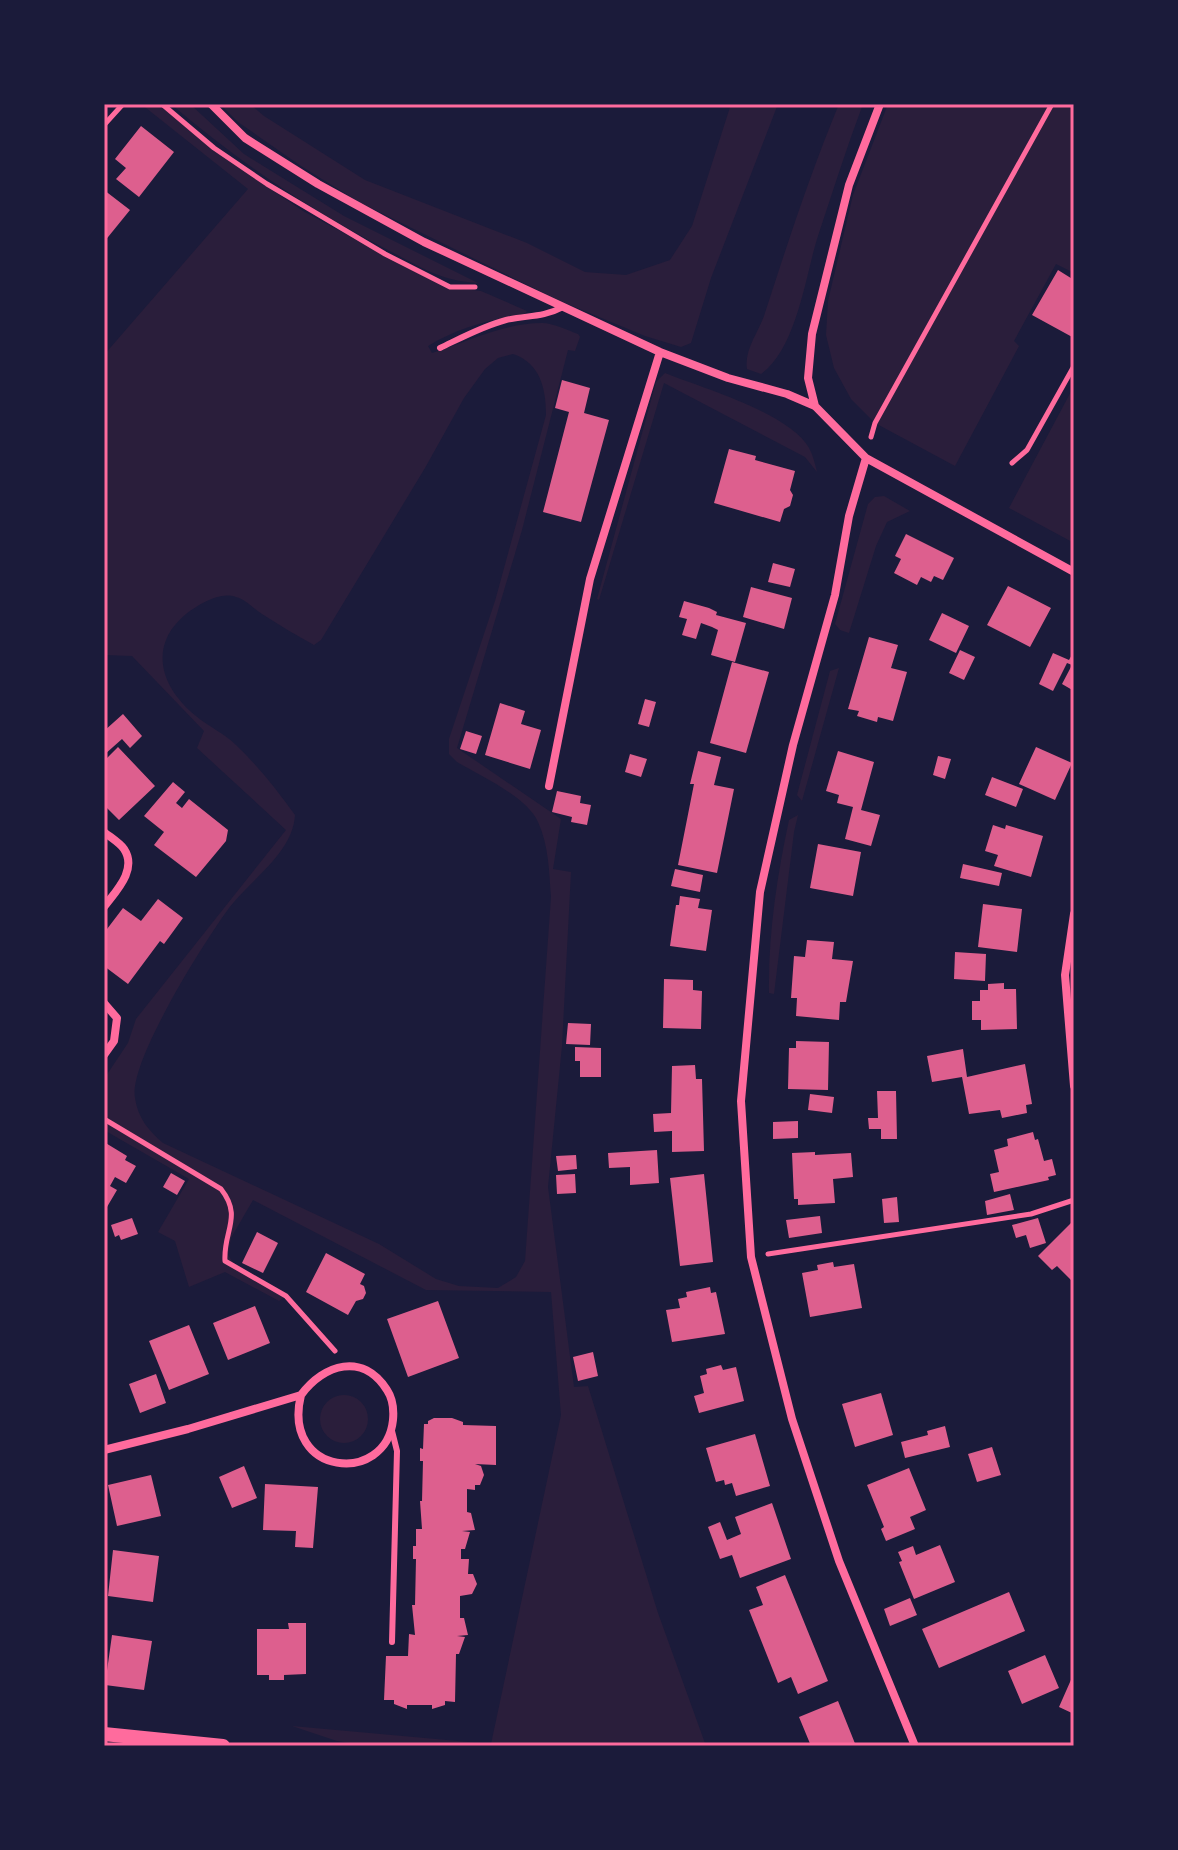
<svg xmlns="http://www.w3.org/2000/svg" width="1178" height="1850" font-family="Jost,sans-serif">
<rect width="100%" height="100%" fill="#1b1b3a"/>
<path fill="#2a1e3b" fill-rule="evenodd" d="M141 104H160L210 148 303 211 444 287 481 291 527 311 524 315C490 319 457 328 428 346L432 353C467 342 504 323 542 323 553 323 567 330 578 334L580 337 575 351 568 350 522 530 457 748 561 819 553 869 571 872 562 1046 548 1187 574 1387 588 1386 658 1613 706 1746H370L337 1741 292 1726 491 1744 561 1415 551 1292 426 1290 253 1200 231 1238 228 1255 236 1267 289 1294 279 1301 225 1272 189 1287 175 1241 158 1232 189 1179 104 1130V1079L128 1043 136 1019 286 830 197 748 204 731 132 656 104 655V355L248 189ZM513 354C540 363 546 388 546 415L495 601 449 739V754L457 762C481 776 527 797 538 822 549 846 549 872 551 897L525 1261 516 1277 498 1288 459 1286 436 1279 379 1244 163 1143C148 1130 138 1118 135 1098 128 1062 206 939 229 908 251 879 293 853 295 815 277 790 258 766 236 745 224 733 209 727 196 716 161 688 147 646 186 614 199 604 220 591 236 597 245 599 254 609 262 614 279 625 296 635 314 645L321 640 425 468 464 398 485 369 498 358Z
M171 104H190L244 154 344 216 478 283C440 281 419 266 386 249 308 209 238 161 171 104Z
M220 104H250L264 116 365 180 527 243 585 272 626 275 670 260 692 226 731 104H778L711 278 691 343 681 347 645 336 558 300 359 202 301 166 238 122Z
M839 104H863C846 149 832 194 817 239 805 279 796 349 761 374L747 369C744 350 758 333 764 316 787 245 810 174 839 104Z
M888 104H1074V273L1056 264 1014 341 1019 346 955 466 875 423 851 399 834 368 826 335 828 301 853 195Z
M665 373C702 388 790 413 809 448 813 455 815 464 817 472L805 457 664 383 599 600 597 599 656 382Z
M1074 386V543L1009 508Z
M884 496 910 511 887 522 876 546 849 633 840 630 835 624 868 504 875 497Z
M839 668 802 801 797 795 830 671Z
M798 815 794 832 774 994 769 993C768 935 777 876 789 820Z
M320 1419a24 24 0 1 1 48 0a24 24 0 1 1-48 0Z"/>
<path fill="#dd5f8e" d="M141 126 174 152 139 197 116 179 126 168 115 159Z
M104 190 130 210 104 242Z
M1058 270 1074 280V338L1032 315Z
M562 380 590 388 584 413 609 420 581 522 543 512 569 412 555 408Z
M729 449 756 456 755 460 795 471 790 490 793 495 790 506 784 509 780 522 714 503Z
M906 534 954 558 943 580 934 576 931 582 921 577 917 585 894 573 901 559 895 556Z
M773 563 795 569 790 587 768 582Z
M1008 586 1051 608 1030 647 987 625Z
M751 587 792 598 784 629 743 617Z
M684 601 709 608 717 612 716 615 746 623 735 662 711 655 718 630 712 627 701 623 696 639 682 635 687 619 679 617Z
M942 613 969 626 956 653 929 640Z
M869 637 898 645 891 668 907 672 893 721 878 717 877 722 857 716 859 711 848 709Z
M960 650 975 657 964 680 949 673Z
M1074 651V691L1062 684 1072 665 1067 663 1053 691 1039 684 1053 653 1069 660Z
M732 662 769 672 746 753 710 743Z
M645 699 656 702 649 727 638 724Z
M500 703 525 711 521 724 541 730 530 769 485 755Z
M123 714 142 736 130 748 122 739 104 755V731Z
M466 731 482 736 476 754 460 749Z
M118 747 155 786 119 820 104 805V761Z
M1036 747 1072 763 1055 800 1019 784Z
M698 751 721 757 714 785 734 789 717 873 678 865 694 784H690Z
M838 751 874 762 861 810 880 815 871 846 845 839 853 807 837 803 839 795 826 791Z
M630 754 647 759 641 777 625 772Z
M938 756 951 759 945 779 933 775Z
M992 777 1023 789 1016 807 985 795Z
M173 782 185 792 176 803 182 808 189 799 228 830 226 841 196 877 154 845 164 832 144 816Z
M557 791 581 796 580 803 591 805 587 825 571 822 572 817 552 812Z
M993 825 1005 829 1006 825 1043 836 1031 877 994 866 998 855 985 851Z
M818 844 861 852 853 896 810 888Z
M963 864 1002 873 999 886 960 878Z
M675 869 703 875 700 892 671 886Z
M680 896 700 899 698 908 712 910 706 951 670 946 676 905H679Z
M158 899 183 918 164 944 160 941 128 984 104 966V933L123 908 141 921Z
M983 904 1022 909 1017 952 978 947Z
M807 940 834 942 832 959 853 961 846 1002H840L839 1020 796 1016 797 998H791L794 956 805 957Z
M955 952 986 954 985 981 954 979Z
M664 979 693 980V990L702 991 701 1029 663 1028Z
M1004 983V989H1016L1017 1029 981 1030V1020H972V1001H980V990H988V984Z
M568 1023 591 1024 590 1045 566 1044Z
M796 1041 829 1042 828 1090 788 1089 789 1048H796Z
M575 1047 601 1048V1077H580V1061H575Z
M963 1049 967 1077 1025 1064 1032 1104 1026 1105 1027 1113 1002 1118 1000 1110 969 1114 962 1077 932 1082 927 1056Z
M695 1065 696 1079H702L704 1151 672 1152V1131L654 1132 653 1114 671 1113 672 1066Z
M877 1091H896L897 1139H881V1129H869L868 1118H878Z
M810 1094 834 1097 832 1113 808 1110Z
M798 1121V1138L773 1139V1122Z
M1033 1132 1035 1140 1038 1139 1044 1161 1052 1159 1056 1175 1048 1177 1049 1180 994 1192 990 1174 999 1172 994 1150 1008 1146 1007 1139Z
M104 1142 127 1156 125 1160 136 1166 126 1183 115 1177 110 1186 117 1190 107 1207 104 1205Z
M657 1150 659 1183 630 1185V1167L609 1168 608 1153Z
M815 1152V1155L851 1153 853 1177 833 1179 835 1203 798 1205V1199H794L792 1153Z
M576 1155 577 1169 558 1171 556 1156Z
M171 1173 185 1181 177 1195 163 1187Z
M575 1174 576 1193 557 1194 556 1175Z
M704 1174 713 1262 680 1266 670 1178Z
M1010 1194 1014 1210 987 1215 985 1201Z
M897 1197 899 1222 884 1223 882 1199Z
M820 1216 822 1233 789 1238 786 1220Z
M132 1218 138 1234 121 1240 119 1235 115 1237 111 1225Z
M1038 1218 1046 1243 1030 1248 1026 1235 1016 1238 1012 1225Z
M1074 1220V1283L1057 1266 1052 1270 1038 1256Z
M257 1232 278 1243 263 1273 242 1263Z
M326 1253 365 1274 360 1284 364 1286 366 1293 363 1299 356 1301 348 1315 306 1292Z
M833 1262 834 1267 854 1264 862 1308 810 1317 802 1273 818 1270 817 1265Z
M710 1287 711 1293 716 1292 725 1334 672 1342 666 1310 680 1308 678 1299 687 1297 686 1292Z
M438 1301 459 1358 408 1377 387 1319Z
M255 1306 270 1343 228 1360 213 1323Z
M189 1325 209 1374 169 1390 149 1341Z
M593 1352 598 1376 578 1381 573 1357Z
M721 1365 723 1370 736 1367 744 1401 699 1413 694 1396 704 1393 700 1376 707 1374 706 1369Z
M156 1374 166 1403 140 1413 129 1384Z
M881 1393 893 1435 855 1447 842 1404Z
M434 1418H452L463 1422V1425L496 1426V1465L475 1464 481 1466 484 1475 480 1485H475V1490L467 1489V1512L471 1513 475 1530 462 1531 470 1532 465 1549H461V1559H469L468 1574H473L477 1584 472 1594 460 1596V1618H464L468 1635 457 1636 465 1637 459 1654H456L455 1702 445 1701V1705L432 1709V1705H407V1709L394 1704V1700H384L386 1656H408L409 1634 415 1635 412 1605H415L416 1559H413V1546H416V1529H422L420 1501H422L423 1461H420V1448L423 1449 424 1424H428V1421Z
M945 1426 950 1447 905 1458 901 1442 928 1435 927 1431Z
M755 1434 770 1486 736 1496 732 1483 725 1485 724 1480 716 1482 706 1448Z
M992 1447 1001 1475 977 1482 968 1454Z
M244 1466 257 1498 232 1508 219 1477Z
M909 1468 926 1510 910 1517 915 1529 886 1541 881 1529 884 1527 867 1485Z
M151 1475 161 1516 117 1526 108 1485Z
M265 1484 318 1487 313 1548 295 1547 296 1531 263 1530Z
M772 1503 791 1559 740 1578 732 1555 720 1559 708 1527 720 1522 727 1540 741 1534 735 1517Z
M940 1545 955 1582 914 1599 899 1562 902 1561 898 1552 913 1546 916 1555Z
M113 1550 159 1556 153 1602 108 1596Z
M785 1575 828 1681 798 1694 791 1677 778 1683 749 1610 763 1605 756 1587Z
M1009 1592 1025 1631 939 1668 922 1629Z
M910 1598 917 1615 890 1626 884 1609Z
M288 1623H306V1674L284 1675V1680H269V1675H257V1629H289Z
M112 1635 152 1641 144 1690 105 1685Z
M1045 1655 1059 1688 1022 1704 1008 1671Z
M1074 1673V1714L1059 1707Z
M838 1701 856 1746H811L799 1717Z"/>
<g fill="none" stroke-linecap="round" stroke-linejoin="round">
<path stroke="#ff6b9d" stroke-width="5" d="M162 104 214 148 267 184 385 254 450 287H475
M104 125 123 104
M871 437 875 423 1052 104
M1012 463 1027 450 1074 366
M104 1119 221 1189C243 1217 223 1231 225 1261L286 1296 335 1351
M768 1254 1031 1214 1074 1200"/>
<path stroke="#ff6b9d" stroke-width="6" d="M440 348C461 338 483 326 506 320 527 315 542 318 563 307
M392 1642 397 1451 392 1431"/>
<path stroke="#ff6b9d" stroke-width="8" d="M211 104 245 138 318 184 424 242 660 352 728 378 787 394 815 406 866 458 1074 572
M815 406 808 378 812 334 849 185 880 104
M866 458 849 516 835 595 793 745 760 892 741 1101 751 1257 792 1419 839 1561 915 1746
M549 786 590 579 660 352
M104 832C110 837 120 843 124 849 138 870 115 892 104 907
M1074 914 1065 975 1074 1086
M104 1003 117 1018 114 1041 104 1055
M104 1450 188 1429 301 1395C324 1364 363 1352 387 1390 393 1399 394 1409 393 1420 386 1486 281 1476 301 1395"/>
<path stroke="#ff6b9d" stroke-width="14" d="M104 1734 223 1746"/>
</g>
<rect width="1178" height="1850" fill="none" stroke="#1b1b3a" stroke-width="212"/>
<rect x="106" y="106" width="966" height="1638" fill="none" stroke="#ff6b9d" stroke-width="3"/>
</svg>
